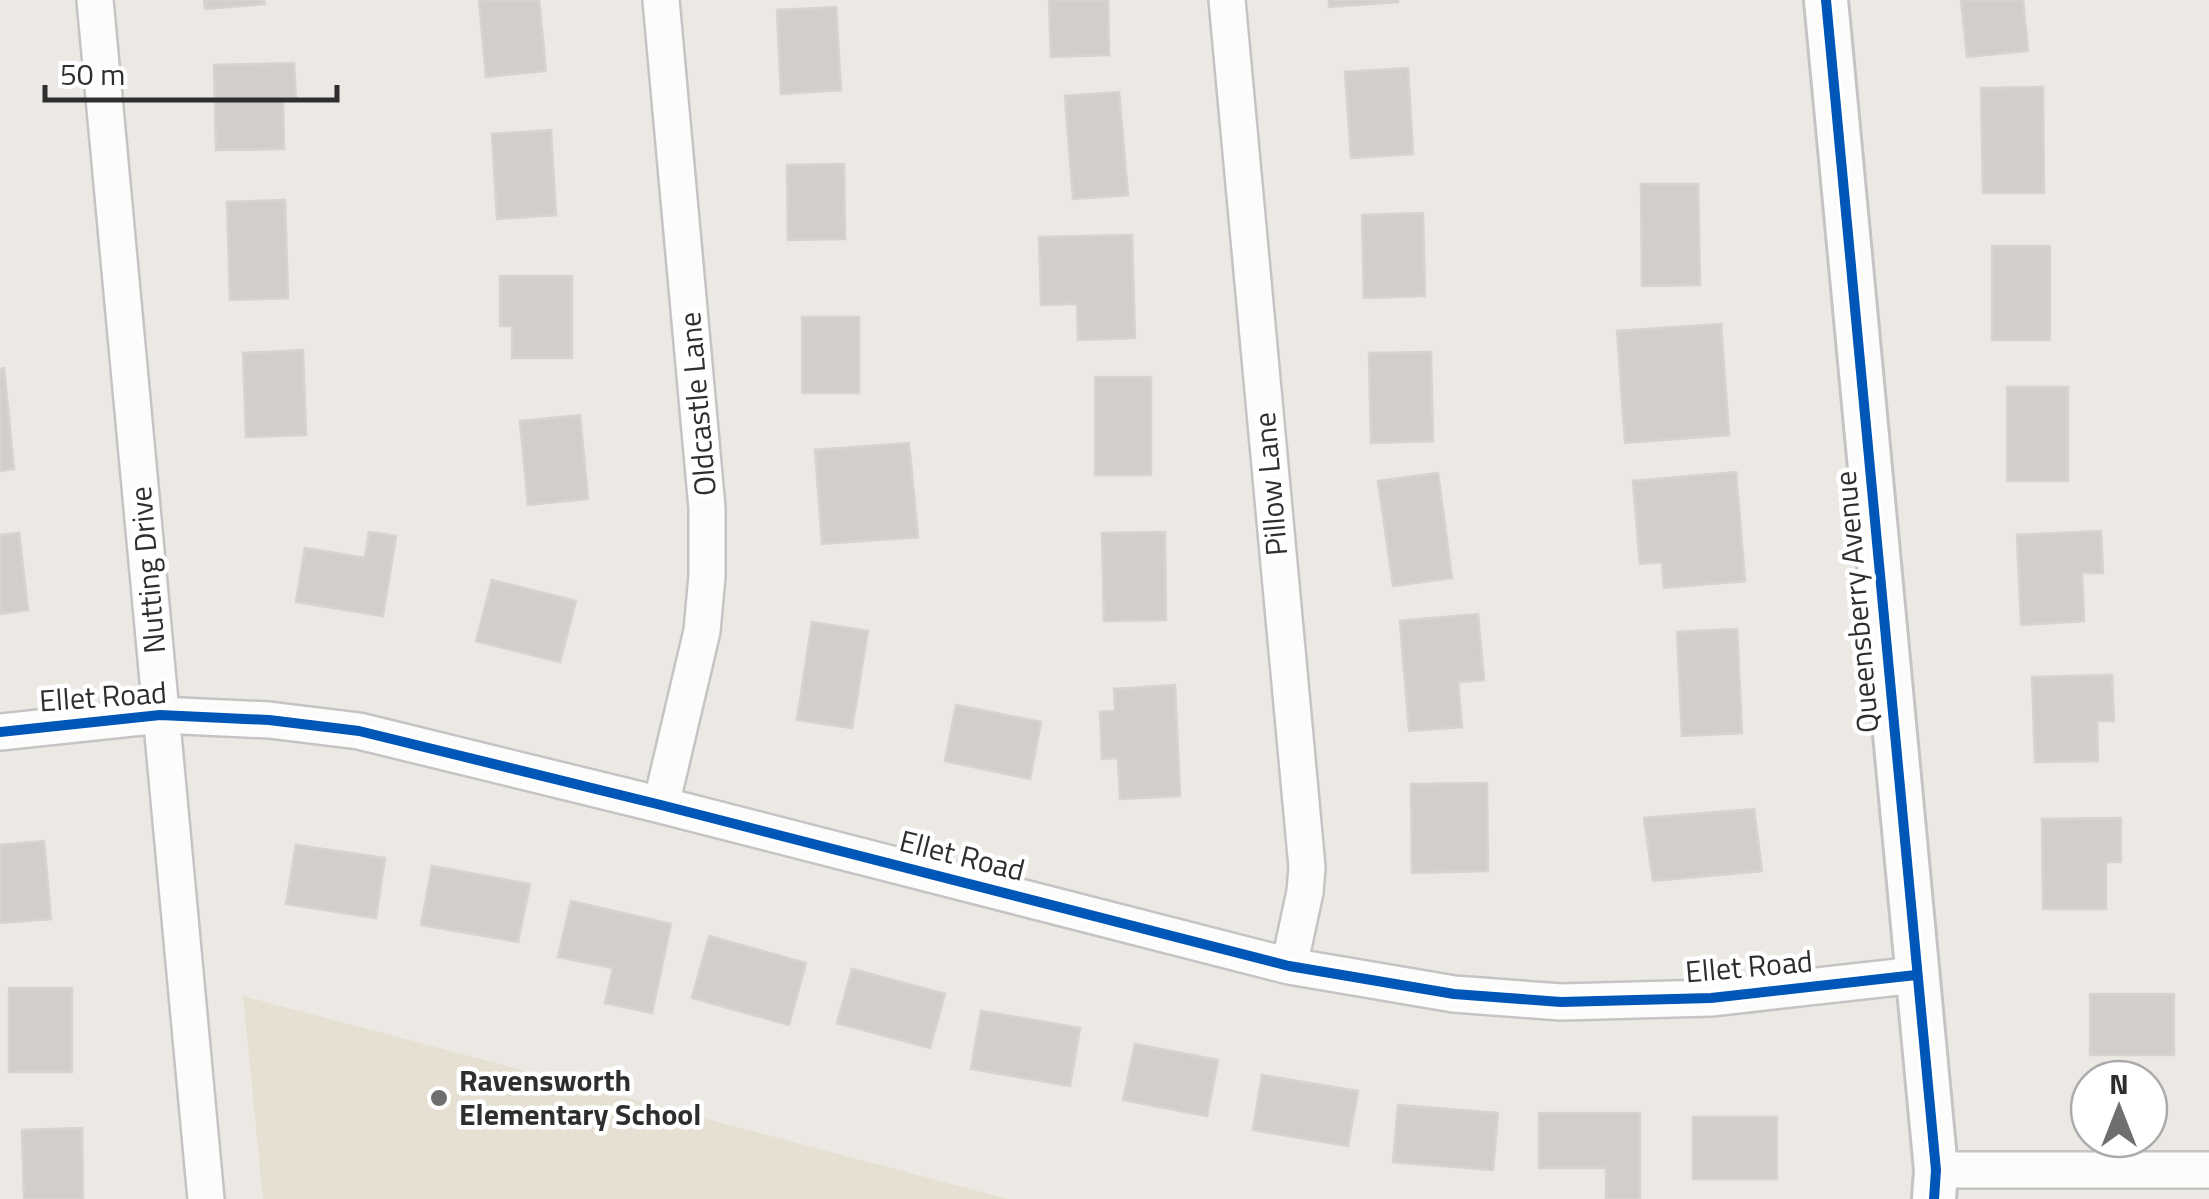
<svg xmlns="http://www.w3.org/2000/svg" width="2209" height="1199" font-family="'Titillium Web',sans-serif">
<rect width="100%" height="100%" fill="#ece8e4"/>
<path fill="#e6e0d3" d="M243 996 1008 1199H263Z"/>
<path fill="#d1cecb" stroke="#d7d4d0" stroke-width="2.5" d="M204 0H264L265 4 205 9Z
M479 0H539L546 71 486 77Z
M1049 0H1108L1109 55 1051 57Z
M1329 0H1398V2L1329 7Z
M1961 0H2023L2028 51 1967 57Z
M836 7 841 90 781 94 777 10Z
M294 63 296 98H283L284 149 216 150 214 65Z
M1408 68 1413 154 1351 158 1345 72Z
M2043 87 2044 193H1983L1981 88Z
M1119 92 1128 195 1073 199 1065 96Z
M551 130 556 215 497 219 492 134Z
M844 164 845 239 788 240 787 165Z
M1641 184H1698L1700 285 1642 286Z
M285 200 288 298 230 300 227 202Z
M1423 213 1425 296 1364 298 1362 215Z
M1132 235 1135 338 1078 340 1077 304 1041 305 1039 237Z
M1992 246H2050V340H1992Z
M500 276H572V358H512V326H500Z
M802 317H859V393H802Z
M1721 324 1729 435 1625 443 1617 331Z
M303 350 306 435 246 437 243 353Z
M1431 352 1433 441 1371 443 1369 353Z
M4 368 14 469 0 471V369Z
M1095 377H1151V475H1095Z
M2007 387H2068V481H2007Z
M580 415 588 499 528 505 520 421Z
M909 443 918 537 822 544 815 450Z
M1736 472 1745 581 1664 588 1662 562 1640 564 1633 481Z
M1438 473 1452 578 1393 586 1378 481Z
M2101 531 2103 573H2082L2084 621 2021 625 2017 535Z
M369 532 396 536 383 616 296 602 305 548 365 558Z
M1165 532 1166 620 1104 621 1102 533Z
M19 533 28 610 0 614V535Z
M492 580 576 601 560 662 476 641Z
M1478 614 1484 680 1458 682 1462 727 1409 731 1400 621Z
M812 622 868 631 852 728 797 720Z
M1737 629 1742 733 1682 736 1677 632Z
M2112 675 2114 721H2097L2098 761 2035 762 2032 677Z
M1175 685 1180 796 1120 799 1118 758 1102 759 1100 712 1115 711 1114 689Z
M956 705 1041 722 1030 779 945 761Z
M1487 783 1488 871 1412 873 1411 784Z
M1754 809 1762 871 1653 881 1644 818Z
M2121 818V862H2106V909H2043L2042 819Z
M44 841 51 919 0 923V845Z
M296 845 385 858 376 918 286 904Z
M432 866 530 884 518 942 421 925Z
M571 901 671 924 652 1013 605 1003 613 968 558 957Z
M709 936 806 963 789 1025 692 998Z
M852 969 945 994 930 1048 837 1023Z
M9 988H72V1072H9Z
M2090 994H2174V1055H2090Z
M981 1011 1080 1028 1070 1086 971 1069Z
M1135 1044 1218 1060 1207 1116 1123 1100Z
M1262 1075 1358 1091 1348 1146 1253 1130Z
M1398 1105 1498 1113 1493 1170 1393 1162Z
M1539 1113H1640V1199H1606V1168H1539Z
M1693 1117H1777V1179H1693Z
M82 1128 83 1199H24L22 1130Z"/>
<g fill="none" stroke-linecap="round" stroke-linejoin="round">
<defs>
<path id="minor" d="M95 0 206 1199
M661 0 707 508V576L702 631 661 805
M1227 0 1307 867 1305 892 1289 966
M0 732 160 715 269 720 359 731 661 805 1289 966 1454 994 1561 1002 1711 998 1916 975
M1936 1170H2209"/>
<path id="tertiary" d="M1826 0 1936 1170 1934 1199"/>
</defs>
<use href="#minor" stroke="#c5c4c5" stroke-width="40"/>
<use href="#tertiary" stroke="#c5c4c5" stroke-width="48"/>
<use href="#minor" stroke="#fcfcfb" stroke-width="35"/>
<use href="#tertiary" stroke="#fcfcfb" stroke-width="42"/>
<defs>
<path id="cycleway" d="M1826 0 1936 1170 1934 1199
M0 732 160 715 269 720 359 731 661 805 1289 966 1454 994 1561 1002 1711 998 1916 975"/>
</defs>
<use href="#cycleway" stroke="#fff" stroke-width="16"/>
<use href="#cycleway" stroke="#0057b8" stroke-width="10"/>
</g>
<circle fill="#706f6e" stroke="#fff" stroke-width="4" cx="439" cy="1098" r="10"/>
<g text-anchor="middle" stroke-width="9" stroke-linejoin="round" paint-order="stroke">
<g font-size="30" fill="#2e2e2e" stroke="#fff">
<text transform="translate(698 404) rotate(-95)" y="10">Oldcastle Lane</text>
<text transform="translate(1271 484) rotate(-95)" y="10">Pillow Lane</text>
<text transform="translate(148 570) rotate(-95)" y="10">Nutting Drive</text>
<text transform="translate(1857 602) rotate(-95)" y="10">Queensberry Avenue</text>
<text transform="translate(103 697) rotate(-4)" y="10">Ellet Road</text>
<text transform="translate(962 856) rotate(14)" y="10">Ellet Road</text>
<text transform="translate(1749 967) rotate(-5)" y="10">Ellet Road</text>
</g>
<g font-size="30" font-weight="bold" fill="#2e2e2e" stroke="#fff" text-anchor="start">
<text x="459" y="1091">Ravensworth<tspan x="459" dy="34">Elementary School</tspan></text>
</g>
</g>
<g transform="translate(2119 1109)"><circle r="48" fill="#ffffff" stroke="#ababab" stroke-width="2.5"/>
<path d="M0-8L18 38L0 25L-18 38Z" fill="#706f6e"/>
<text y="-15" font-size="28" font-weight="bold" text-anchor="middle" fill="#2e2e2e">N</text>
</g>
<path d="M45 85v15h292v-15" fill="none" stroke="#2e2e2e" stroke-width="5"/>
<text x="60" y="85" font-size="30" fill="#2e2e2e" stroke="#ffffff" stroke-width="8" paint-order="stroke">50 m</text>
</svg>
